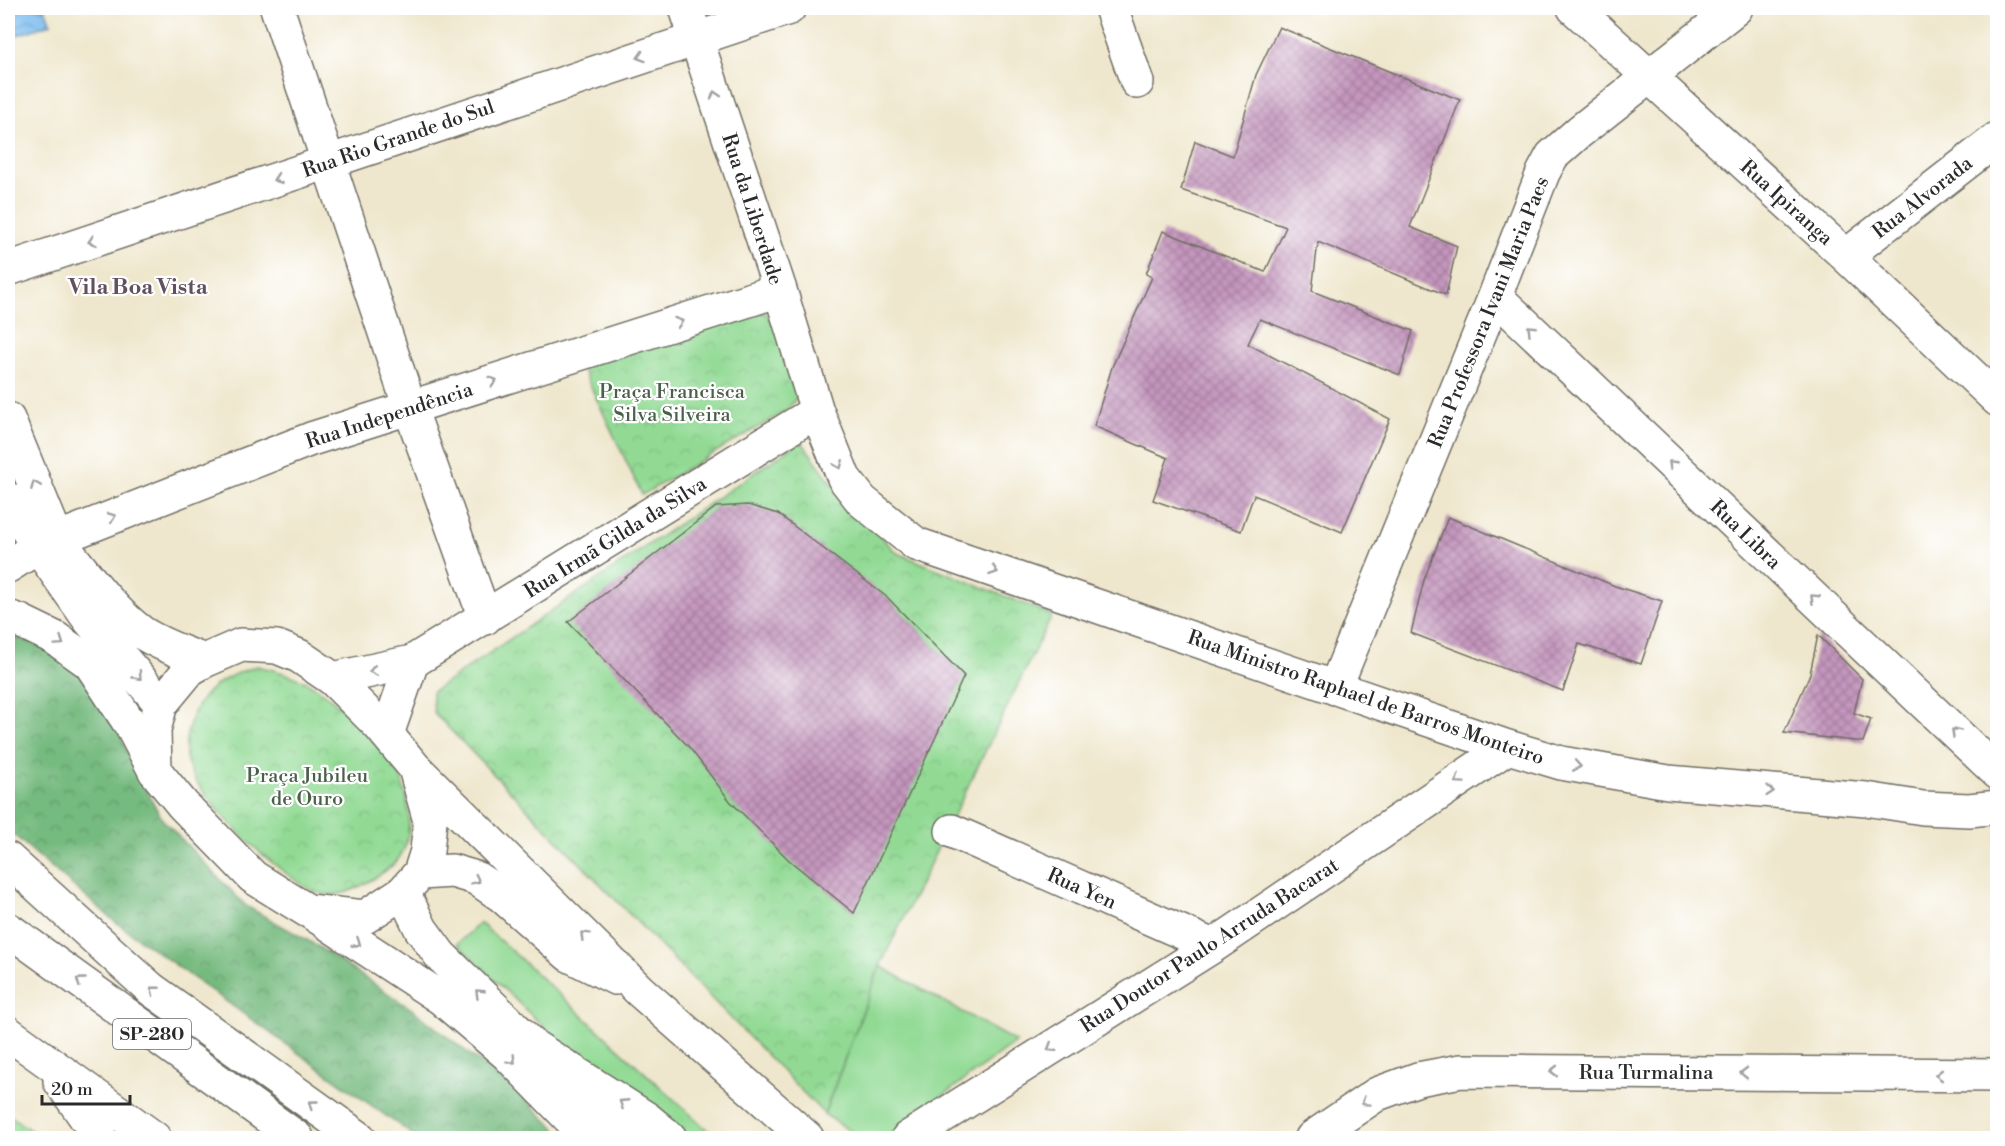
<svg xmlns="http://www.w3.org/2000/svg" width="2005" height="1146" font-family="'Libre Bodoni',serif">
<defs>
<pattern id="forest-crowns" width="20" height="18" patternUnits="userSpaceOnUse" patternTransform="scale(1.5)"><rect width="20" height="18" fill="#75ba7e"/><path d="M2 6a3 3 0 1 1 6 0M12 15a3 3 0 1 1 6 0" fill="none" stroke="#609767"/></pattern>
<pattern id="park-crowns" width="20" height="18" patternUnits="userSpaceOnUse" patternTransform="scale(1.5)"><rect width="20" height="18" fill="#92da94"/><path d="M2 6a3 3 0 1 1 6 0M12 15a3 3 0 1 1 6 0" fill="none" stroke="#7ebb80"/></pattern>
<pattern id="water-waves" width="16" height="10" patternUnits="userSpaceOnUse" patternTransform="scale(1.5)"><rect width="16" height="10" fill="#7abcef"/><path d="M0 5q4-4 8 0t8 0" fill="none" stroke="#6499c2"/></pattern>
<pattern id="building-cross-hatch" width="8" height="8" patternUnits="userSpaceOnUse" patternTransform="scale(1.5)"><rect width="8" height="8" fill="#c596be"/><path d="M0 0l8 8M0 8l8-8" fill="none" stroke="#a07b9b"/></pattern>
</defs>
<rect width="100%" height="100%" fill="#fff"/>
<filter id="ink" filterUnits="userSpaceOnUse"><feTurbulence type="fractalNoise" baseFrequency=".0167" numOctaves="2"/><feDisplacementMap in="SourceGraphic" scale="12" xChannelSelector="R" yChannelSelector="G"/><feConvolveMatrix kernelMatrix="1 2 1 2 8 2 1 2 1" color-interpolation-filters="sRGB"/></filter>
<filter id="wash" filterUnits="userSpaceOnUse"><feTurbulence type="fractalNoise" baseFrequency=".008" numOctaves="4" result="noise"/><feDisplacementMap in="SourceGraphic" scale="24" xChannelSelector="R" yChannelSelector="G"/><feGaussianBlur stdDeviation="1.35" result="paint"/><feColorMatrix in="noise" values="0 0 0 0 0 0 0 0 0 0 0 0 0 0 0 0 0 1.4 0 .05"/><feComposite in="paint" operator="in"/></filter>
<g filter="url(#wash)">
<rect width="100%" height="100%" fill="#efe7cd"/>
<path fill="#92da94" stroke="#5e8260" stroke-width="1.5" d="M480 923 513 952 716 1138H660L457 944Z
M880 966 1016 1042 885 1138 859 1137 824 1114Z"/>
<path fill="url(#forest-crowns)" stroke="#507254" stroke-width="1.5" d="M10 636 58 650 113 712 128 756 162 819 246 906 314 944 413 1010 518 1092 565 1138H417L114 921 8 830V637Z"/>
<path fill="url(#park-crowns)" stroke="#5e8260" stroke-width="1.5" d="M745 308 767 314 779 331 798 396 786 411 642 495 581 366Z
M801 441 847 503 897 553 1052 615 880 966 824 1114 434 713 432 692Z
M257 666C275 670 291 674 308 683 339 701 365 730 386 757 391 763 397 769 400 776 409 800 415 836 399 858 391 869 377 877 366 883 353 891 339 897 323 894 309 893 275 865 263 855 240 835 194 790 187 761 184 750 185 741 188 730 198 691 220 678 257 666Z
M8 1114 41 1138H8Z"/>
<path fill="url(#water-waves)" stroke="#52748d" stroke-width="1.5" d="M24 8H45L51 24 11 37 8 24 17 12Z"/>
<g id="blocks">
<path fill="url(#building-cross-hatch)" d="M1279 27 1460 100 1410 227 1457 246 1446 295 1318 242 1312 291 1413 331 1400 375 1260 319 1248 344 1390 419 1342 532 1254 495 1241 531 1153 500 1168 458 1094 426 1112 367 1152 277 1146 274 1163 231 1265 272 1286 227 1181 190 1195 141 1233 156 1256 75Z
M748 505 778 514 888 598 964 676 854 913 789 860 730 801 689 747 568 622 716 507Z
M1448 517 1615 586 1662 601 1641 664 1579 644 1563 691 1411 633 1424 580Z
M1818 635 1862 679 1854 713 1871 719 1863 742 1784 733 1810 674Z"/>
</g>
</g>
<g filter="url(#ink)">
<use href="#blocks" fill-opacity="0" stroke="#706d64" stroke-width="1.5"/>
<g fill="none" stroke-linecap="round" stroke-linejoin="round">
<defs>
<path id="street" d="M277 8 410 408 485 618
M686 8 780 290 817 411 844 478 862 501 916 544 1508 747 1561 763 1668 782 1866 799 1923 808 1969 810 1998 807
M1111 8 1137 82
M1574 8 1846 256 1998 400
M1846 256 1998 138
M8 269 789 8
M1495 296 1998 773
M8 419 57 539 311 439 780 290
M8 499 38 547
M333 679 412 662 817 411
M1335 688 1495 296 1543 173 1552 156 1579 132 1736 8
M387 734 412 662
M952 831 1213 946
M908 1138 1213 946 1508 747
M1312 1138 1377 1094 1418 1079 1461 1071 1998 1075"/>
<path id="secondary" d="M38 547 88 618 161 704
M8 566 38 547 57 539C82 569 110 609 141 632 160 645 183 652 204 661
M8 617 20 621 55 638 90 663 132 727 155 771 183 805 253 877 308 911 365 917 403 892 420 873 427 851 430 821 415 768 379 725 333 679 299 656 277 647 241 645 204 661 190 669 161 704 154 730 155 771
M416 769 640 991 807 1138
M420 873 452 871 476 878 501 895 569 955 615 978
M403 892 421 929 440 955 533 1046 624 1138
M312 913 441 998 507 1054 589 1138"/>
<path id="highway" d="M8 859 151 989 359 1138
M8 929 297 1138
M8 1033 154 1138
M533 1046 647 1119 670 1138
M60 1081 100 1138"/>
</defs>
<use href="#street" stroke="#706d64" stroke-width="36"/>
<use href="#secondary" stroke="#706d64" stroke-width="36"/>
<use href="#highway" stroke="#706d64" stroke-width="36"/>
<use href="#street" stroke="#fff" stroke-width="33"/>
<use href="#secondary" stroke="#fff" stroke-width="33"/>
<use href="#highway" stroke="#fff" stroke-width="33"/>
</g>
<defs><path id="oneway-chevron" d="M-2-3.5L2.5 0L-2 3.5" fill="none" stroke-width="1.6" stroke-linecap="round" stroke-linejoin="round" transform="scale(1.5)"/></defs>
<g stroke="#a0a0a0">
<use href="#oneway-chevron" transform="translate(641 57) rotate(162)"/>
<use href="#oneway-chevron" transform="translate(715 95) rotate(-108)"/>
<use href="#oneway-chevron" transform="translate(277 179) rotate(161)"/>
<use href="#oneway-chevron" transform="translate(92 241) rotate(162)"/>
<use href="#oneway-chevron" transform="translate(679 322) rotate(-18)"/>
<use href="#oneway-chevron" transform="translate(1531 329) rotate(-136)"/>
<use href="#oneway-chevron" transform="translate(493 381) rotate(-18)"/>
<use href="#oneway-chevron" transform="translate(1672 464) rotate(-136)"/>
<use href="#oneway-chevron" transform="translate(839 465) rotate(68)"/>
<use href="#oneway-chevron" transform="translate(35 485) rotate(-113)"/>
<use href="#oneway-chevron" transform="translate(112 517) rotate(-21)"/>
<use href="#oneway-chevron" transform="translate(994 571) rotate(19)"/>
<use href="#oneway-chevron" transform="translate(1814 598) rotate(-136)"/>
<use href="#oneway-chevron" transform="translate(60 642) rotate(34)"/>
<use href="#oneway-chevron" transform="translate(373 671) rotate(168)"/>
<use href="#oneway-chevron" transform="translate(138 676) rotate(48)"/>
<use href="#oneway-chevron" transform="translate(1955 732) rotate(-136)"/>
<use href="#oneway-chevron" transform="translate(1577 766) rotate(10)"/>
<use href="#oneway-chevron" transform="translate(1459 780) rotate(146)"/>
<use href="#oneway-chevron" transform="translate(1770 791) rotate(5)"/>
<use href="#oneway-chevron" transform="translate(476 880) rotate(27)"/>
<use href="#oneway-chevron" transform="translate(584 935) rotate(-135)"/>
<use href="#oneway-chevron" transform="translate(357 943) rotate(33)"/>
<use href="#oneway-chevron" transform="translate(80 981) rotate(-144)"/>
<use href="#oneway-chevron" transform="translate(154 990) rotate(-142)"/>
<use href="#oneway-chevron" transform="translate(479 993) rotate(-136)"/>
<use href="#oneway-chevron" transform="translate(1051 1048) rotate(148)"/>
<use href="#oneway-chevron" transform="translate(512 1060) rotate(45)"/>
<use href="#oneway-chevron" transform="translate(1554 1071) rotate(180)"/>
<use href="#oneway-chevron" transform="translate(1744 1073) rotate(-179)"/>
<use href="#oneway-chevron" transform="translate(1939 1075) rotate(-180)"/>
<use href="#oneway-chevron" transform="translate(1365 1102) rotate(145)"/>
<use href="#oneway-chevron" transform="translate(623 1103) rotate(-147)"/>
<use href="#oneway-chevron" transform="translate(312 1104) rotate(-144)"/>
</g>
</g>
<g text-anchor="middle" stroke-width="4.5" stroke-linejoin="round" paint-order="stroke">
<rect fill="#fff" stroke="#6b6b6b" stroke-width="1.5" x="113" y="1019" width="78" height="30" rx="4.5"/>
<g font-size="18" font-weight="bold" fill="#2b2b2b">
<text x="152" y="1040">SP-280</text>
</g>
<g font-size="20" fill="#2b2b2b" stroke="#fff">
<text transform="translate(398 138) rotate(-19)" y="7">Rua Rio Grande do Sul</text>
<text transform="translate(1922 197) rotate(-38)" y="7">Rua Alvorada</text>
<text transform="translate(1787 202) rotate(42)" y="7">Rua Ipiranga</text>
<text transform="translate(753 209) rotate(72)" y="7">Rua da Liberdade</text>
<text transform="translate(1488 312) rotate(-68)" y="7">Rua Professora Ivani Maria Paes</text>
<text transform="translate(389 415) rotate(-18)" y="7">Rua Independência</text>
<text transform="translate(1746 534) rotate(44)" y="7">Rua Libra</text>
<text transform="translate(615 537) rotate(-32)" y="7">Rua Irmã Gilda da Silva</text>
<text transform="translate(1366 697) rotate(19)" y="7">Rua Ministro Raphael de Barros Monteiro</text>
<text transform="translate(1082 888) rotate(24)" y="7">Rua Yen</text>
<text transform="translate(1209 945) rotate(-33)" y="7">Rua Doutor Paulo Arruda Bacarat</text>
<text x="1646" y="1079">Rua Turmalina</text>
</g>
<g font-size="20" fill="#4a604a" stroke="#fff">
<text x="672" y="398">Praça Francisca<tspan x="672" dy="23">Silva Silveira</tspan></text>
<text x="307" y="782">Praça Jubileu<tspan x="307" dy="23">de Ouro</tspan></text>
</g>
<g font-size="22" font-weight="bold" fill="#61505e" stroke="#fff">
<text x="138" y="294">Vila Boa Vista</text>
</g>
</g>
<rect width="2005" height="1146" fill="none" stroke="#fff" stroke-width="30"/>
<path d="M42 1095v9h88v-9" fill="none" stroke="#2b2b2b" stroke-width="3"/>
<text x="51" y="1095" font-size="18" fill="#2b2b2b" stroke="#ffffff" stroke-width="4.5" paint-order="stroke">20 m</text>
</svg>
